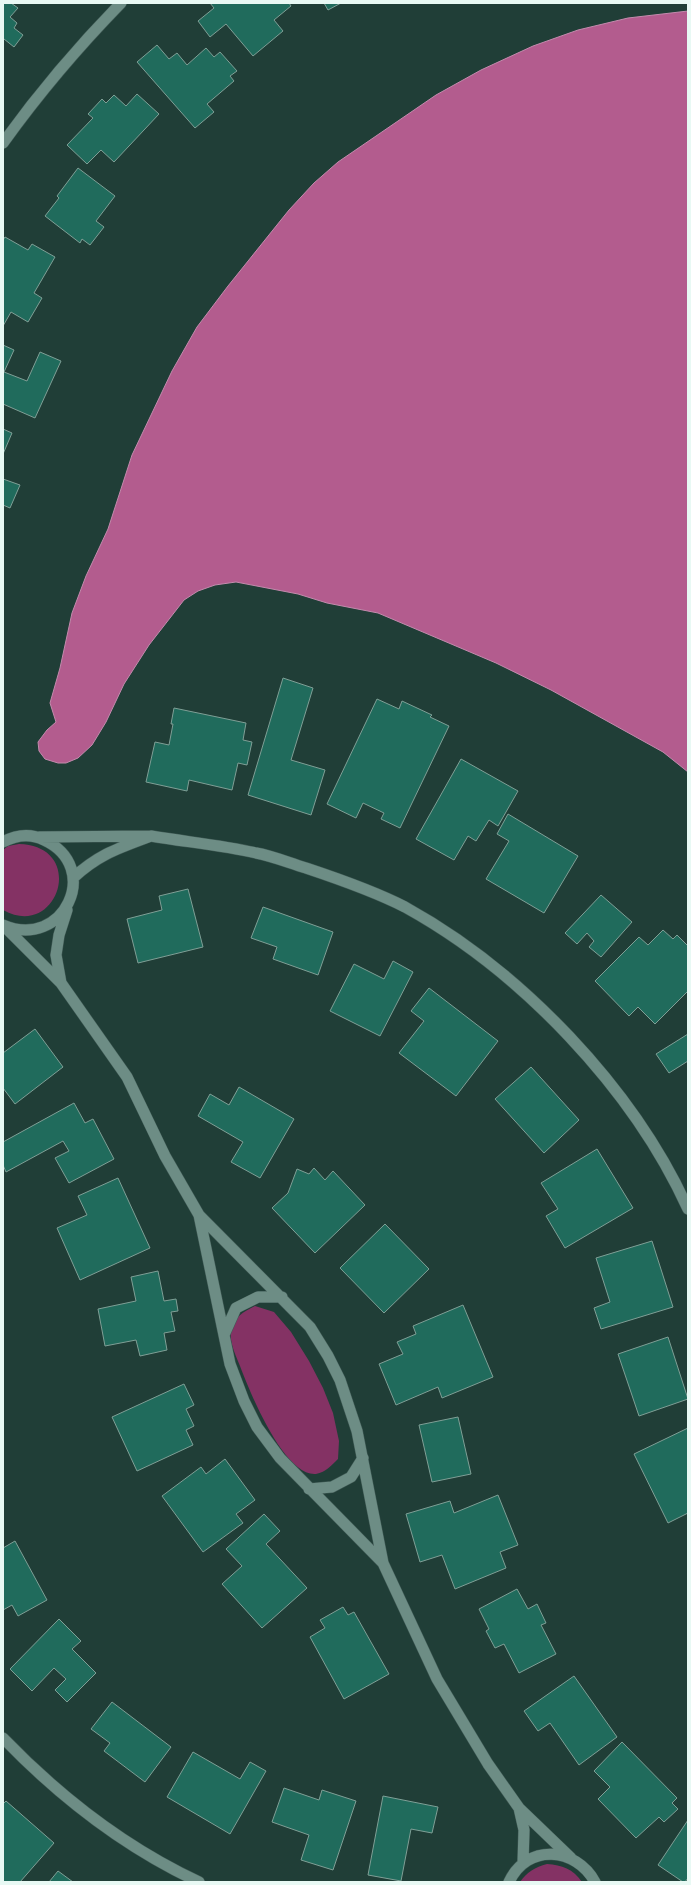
<svg xmlns="http://www.w3.org/2000/svg" width="691" height="1885" font-family="'Alegreya Sans',sans-serif">
<rect width="100%" height="100%" fill="#203e37"/>
<path fill="#843264" d="M19 844C88 846 58 941 3 910V850L8 846Z
M255 1306 274 1312 291 1332 309 1361 323 1388 333 1413 339 1441 338 1459C332 1465 326 1472 316 1474 284 1477 249 1390 240 1366 236 1356 229 1342 231 1331 234 1317 243 1312 255 1306Z
M547 1864C562 1865 573 1869 582 1882H520C527 1872 535 1867 547 1864Z"/>
<path fill="#b35c8e" stroke="#c38bad" d="M688 11V772L663 752 551 690 496 663 378 613 327 603 298 594 236 582 215 585 198 591 184 600 149 645 124 684 106 722 92 745 78 758 66 763H58L45 759 39 751 38 742 47 730 56 722 50 703 60 668 72 613 86 576 108 529 132 455 172 371 197 327 228 286 289 210 314 183 338 162 436 95 481 70 533 46 578 30 628 18Z"/>
<path fill="#206b5c" stroke="#7f9f96" d="M3 3H11L18 8 10 17 17 23 14 28 23 35 14 47 4 39 3 41Z
M210 3H289L291 6 274 20 283 31 253 56 226 24 210 37 198 21 214 8Z
M324 3H341L328 10Z
M157 45 169 59 177 53 187 65 206 48 214 57 220 52 237 71 230 76 234 81 207 104 214 112 195 128 137 62Z
M137 94 159 114 114 162 101 150 87 164 67 145 93 118 88 114 102 99 106 103 114 95 126 106Z
M78 168 115 196 96 221 104 227 90 245 82 239 80 243 45 216 59 198 57 196Z
M5 237 28 250 32 244 55 257 34 293 42 298 28 322 11 312 3 326V240Z
M3 345 14 350 4 372 27 381 40 352 61 361 35 418 3 404Z
M3 429 12 433 3 454Z
M3 479 20 485 10 508 3 505Z
M283 678 313 688 291 760 325 770 311 815 248 795Z
M377 699 399 709 402 701 432 715 430 717 449 726 400 828 381 819 384 813 363 803 356 818 327 804Z
M174 708 246 723 243 740 252 742 247 765 238 763 232 790 189 780 187 791 146 782 155 742 169 745 173 724H171Z
M461 759 518 791 498 826 489 820 476 841 468 836 454 860 416 839Z
M508 814 578 856 544 913 486 879 509 841 497 834Z
M188 889 203 947 138 963 127 919 162 910 159 896Z
M601 895 632 922 601 957 589 947 594 941 587 933 577 944 565 933Z
M263 907 333 932 318 975 273 959 277 947 251 938Z
M663 930 673 939 677 935 688 946V991L655 1024 638 1007 629 1016 595 981 639 937 648 945Z
M393 961 413 972 380 1036 330 1011 354 964 384 979Z
M429 988 498 1041 456 1096 399 1053 424 1021 411 1011Z
M35 1029 63 1067 15 1104 3 1088V1053Z
M688 1034V1061L669 1073 656 1054Z
M531 1067 579 1120 544 1153 495 1099Z
M239 1087 294 1119 260 1178 231 1162 243 1142 198 1116 210 1094 229 1105Z
M74 1103 85 1123 93 1119 114 1159 69 1183 55 1158 69 1151 63 1141 6 1172 3 1165V1142Z
M597 1149 633 1208 565 1248 546 1216 558 1209 541 1183Z
M314 1168 325 1180 333 1171 365 1205 315 1253 272 1208 288 1193 297 1169 309 1174Z
M118 1178 150 1248 80 1280 57 1228 87 1215 78 1196Z
M385 1224 429 1269 384 1313 340 1268Z
M652 1241 673 1307 601 1329 594 1308 610 1302 596 1258Z
M158 1271 164 1301 176 1299 178 1311 171 1312 175 1331 164 1333 167 1350 140 1356 136 1340 105 1346 98 1309 136 1301 131 1277Z
M463 1305 493 1377 442 1398 438 1387 396 1405 379 1364 403 1354 397 1342 416 1334 413 1326Z
M668 1337 688 1399 639 1416 618 1354Z
M184 1384 194 1405 186 1409 194 1426 186 1430 193 1445 137 1471 112 1417Z
M458 1417 471 1474 432 1482 419 1425Z
M688 1428V1513L668 1523 634 1454Z
M225 1459 255 1500 236 1514 243 1523 203 1552 162 1496 201 1467 206 1474Z
M498 1495 518 1545 500 1552 506 1568 455 1589 442 1555 420 1562 406 1514 450 1501 454 1513Z
M264 1514 280 1531 266 1544 307 1588 262 1628 222 1584 242 1566 226 1549Z
M15 1541 47 1600 18 1616 12 1605 3 1610V1548Z
M517 1589 528 1609 537 1604 546 1623 541 1625 556 1654 519 1673 504 1644 495 1648 486 1631 489 1629 479 1609Z
M343 1607 348 1615 354 1612 389 1674 344 1699 310 1637 325 1628 320 1620Z
M59 1619 81 1641 72 1649 96 1673 67 1702 55 1690 66 1679 54 1668 32 1691 10 1669Z
M574 1676 617 1737 579 1765 550 1723 538 1731 524 1711Z
M112 1702 171 1747 145 1782 104 1751 110 1743 91 1729Z
M622 1742 677 1798 672 1803 678 1809 664 1822 659 1817 636 1838 598 1799 610 1787 594 1771Z
M193 1752 240 1779 250 1762 266 1771 230 1834 167 1797Z
M284 1788 319 1800 322 1790 356 1801 333 1870 301 1860 309 1835 272 1822Z
M383 1796 438 1807 432 1833 411 1829 401 1881 368 1875Z
M6 1801 54 1843 20 1882H3V1804Z
M688 1820V1878L685 1882H683L658 1865Z
M58 1871 73 1882H49Z"/>
<g fill="none" stroke-linecap="round" stroke-linejoin="round">
<defs>
<path id="minor" d="M3 143C39 93 78 47 121 3
M151 836C186 842 222 845 256 853 273 856 289 863 306 868 339 879 374 891 405 907 521 971 633 1088 688 1209
M39 837 151 836C119 848 99 854 73 878
M3 842C16 835 30 833 44 840 103 867 64 951 3 925
M6 928 61 983 56 955 59 935 67 910
M61 983 127 1077 165 1156 199 1215 310 1327 328 1356 340 1380 357 1431 383 1563 437 1679 488 1764 519 1808
M199 1215 230 1364 244 1401 257 1427 280 1458 383 1563
M224 1335 236 1308 258 1297H282
M309 1489 332 1487 351 1477 363 1458
M3 1738C60 1797 124 1847 199 1882
M523 1863 524 1830 519 1808 571 1858
M509 1882C527 1843 576 1847 595 1882"/>
</defs>
<use href="#minor" stroke="#415b56" stroke-width="12"/>
<use href="#minor" stroke="#6d8d85" stroke-width="11"/>
</g>
<rect width="691" height="1885" fill="none" stroke="#e8f9f4" stroke-width="8"/>
</svg>
